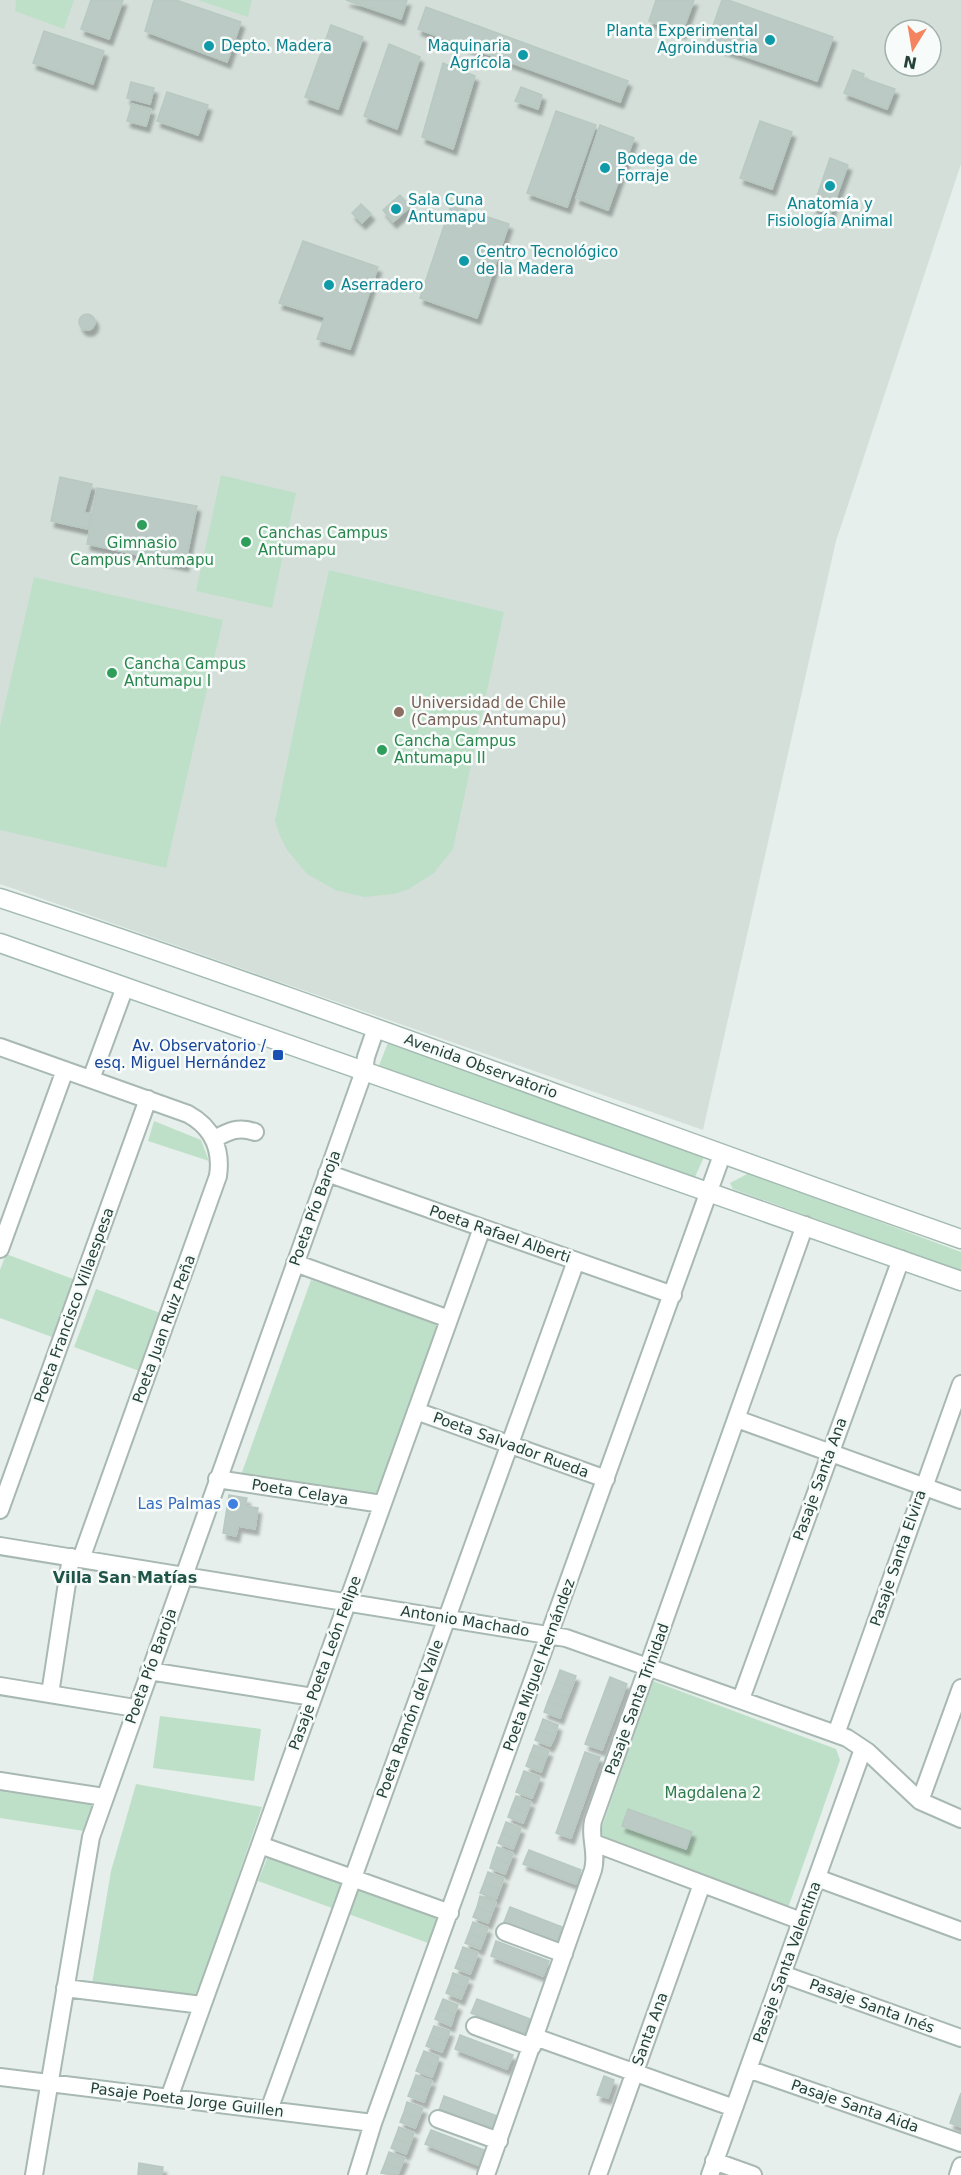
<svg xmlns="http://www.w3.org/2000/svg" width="961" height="2175" font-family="'DejaVu Sans',sans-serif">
<defs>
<filter id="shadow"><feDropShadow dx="3.5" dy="6" stdDeviation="1.5" flood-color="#0004"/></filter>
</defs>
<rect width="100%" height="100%" fill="#e6efeb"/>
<path fill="#d4dfda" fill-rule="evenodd" d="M0 0H961V164L836 541 703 1130 0 884ZM895 30H931V66H895Z"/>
<path fill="#bfe0c8" d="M16 0H74L64 29 15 11Z
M198 0H252L248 17Z
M221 475 296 493 272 608 196 591Z
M329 570 504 612 453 849 434 873 409 889 394 894 364 897 335 890 307 874 287 850 280 836 275 821 304 680Z
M34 577 223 620 166 868 0 830V726Z
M391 1035 707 1150 695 1177 378 1068Z
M154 1121 201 1140 209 1161 148 1141Z
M749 1173 961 1252V1271L733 1189 730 1183Z
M6 1254 73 1279 52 1337 0 1318V1270Z
M311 1280 439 1322 377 1498 241 1475Z
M96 1289 163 1314 142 1372 74 1347Z
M653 1681 836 1749 840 1760 788 1908 598 1838Z
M160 1716 261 1729 254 1781 153 1768Z
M136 1784 262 1807 196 1998 92 1984 111 1871Z
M0 1789 93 1804 84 1831 0 1818Z
M268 1856 437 1918 428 1943 258 1881Z"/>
<path fill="#bbcac4" stroke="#b8c9c2" stroke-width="1.5" filter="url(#shadow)" d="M91 0H123L109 39 81 29Z
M154 0H176L241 22 227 62 145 31Z
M346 0H407L401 19Z
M656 0H694L682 33 649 21Z
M722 0H728L833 37 817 81 707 43Z
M426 7 628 81 620 102 418 29Z
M331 25 363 37 338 109 305 97Z
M44 31 104 51 93 84 33 63Z
M389 44 420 57 397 129 364 116Z
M443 63 475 76 453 149 422 137Z
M853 70 864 74 863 78 895 89 887 109 844 93Z
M131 82 154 88 150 104 127 98Z
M521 87 542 95 538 109 515 101Z
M167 92 208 105 198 135 157 121Z
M132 104 151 109 146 126 127 121Z
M556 111 596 125 567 207 527 193Z
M760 121 792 132 772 189 740 178Z
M600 125 634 138 608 210 576 198Z
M830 158 848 165 830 214 813 208Z
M400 195 410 207 393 222 383 210Z
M361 204 371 214 362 223 352 213Z
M451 205 509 224 477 318 420 298Z
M303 241 378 267 350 349 317 339 325 317 279 303Z
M79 322a8 8 0 1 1 16 0a8 8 0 1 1-16 0Z
M60 477 92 484 84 513 91 514 88 529 51 521Z
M97 488 197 506 185 565 87 544Z
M229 1495 247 1498 245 1506 258 1508 255 1529 238 1526 236 1536 223 1533Z
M560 1670 576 1676 572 1687 556 1681Z
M610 1677 627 1684 602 1750 585 1744Z
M556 1681 572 1687 568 1697 552 1691Z
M552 1691 568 1697 564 1707 548 1701Z
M548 1701 564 1707 560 1718 544 1712Z
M543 1719 558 1725 555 1736 539 1730Z
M539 1730 555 1736 550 1746 535 1740Z
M534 1745 549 1751 545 1761 530 1755Z
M585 1752 600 1757 571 1838 556 1833Z
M530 1755 545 1761 541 1772 526 1766Z
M524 1771 540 1777 536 1788 520 1782Z
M520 1782 536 1788 532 1798 516 1792Z
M516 1796 531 1802 527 1813 512 1806Z
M512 1806 527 1813 523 1823 508 1817Z
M628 1809 692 1832 686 1849 622 1826Z
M506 1822 521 1828 517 1839 502 1833Z
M502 1833 517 1839 513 1849 498 1843Z
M497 1847 513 1853 509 1864 493 1858Z
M529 1850 581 1870 576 1884 523 1864Z
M493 1858 509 1864 505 1874 490 1868Z
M488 1872 504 1878 500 1889 484 1883Z
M484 1883 500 1889 496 1899 480 1893Z
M480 1896 496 1902 492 1913 477 1907Z
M477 1907 492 1913 488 1923 473 1917Z
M510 1907 562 1927 557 1942 504 1922Z
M473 1922 488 1928 484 1939 469 1933Z
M469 1933 484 1939 480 1949 465 1943Z
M496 1941 549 1961 543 1976 491 1956Z
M463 1947 478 1953 474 1964 459 1958Z
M459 1958 474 1964 470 1974 455 1968Z
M453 1973 469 1979 465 1989 450 1983Z
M450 1983 465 1989 461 1999 446 1993Z
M443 1999 458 2005 454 2015 439 2009Z
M477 1999 530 2019 524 2033 471 2013Z
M439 2009 454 2015 451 2026 435 2019Z
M434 2026 450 2031 446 2042 430 2036Z
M460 2035 513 2055 507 2069 455 2049Z
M430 2036 446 2042 442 2052 426 2046Z
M424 2051 439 2057 436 2067 420 2061Z
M420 2061 436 2067 432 2077 416 2071Z
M416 2075 432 2081 428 2091 412 2086Z
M604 2076 614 2080 608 2098 597 2095Z
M412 2086 428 2091 424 2102 408 2096Z
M961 2093V2127L950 2123Z
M444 2096 497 2116 492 2130 439 2110Z
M407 2102 423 2108 419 2118 404 2112Z
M404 2112 419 2118 415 2128 400 2122Z
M399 2127 414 2133 410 2144 395 2138Z
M431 2130 484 2150 478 2165 425 2144Z
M395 2138 410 2144 406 2154 391 2148Z
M389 2152 405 2158 400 2169 385 2163Z
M139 2163 163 2167 162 2175H138Z
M385 2163 400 2169 398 2175 381 2173Z"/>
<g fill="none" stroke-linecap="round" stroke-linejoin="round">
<defs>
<path id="minor" d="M0 1047 188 1114C212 1127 222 1149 218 1176L81 1559
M91 1079 125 987
M214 1139C229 1131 238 1126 255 1132
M327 1173 673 1295
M0 1249 65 1070
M295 1263 449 1319
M416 1411 606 1479
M737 1419 961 1500
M217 1479 382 1504
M0 1510 148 1099
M0 1546 566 1638 847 1738 868 1752 920 1801 961 1819
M149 1671 313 1697
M0 1686 135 1708
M50 1694 71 1557
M741 1699 901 1259
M836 1734 961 1384
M0 1781 104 1797
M920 1801 961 1688
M594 1843 801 1921
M260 1845 450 1913
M817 1878 961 1931
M505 1932 564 1954
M782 1974 961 2038
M65 1988 202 2005
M475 2026 532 2047
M535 2037 734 2108
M748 2069 961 2143
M0 2077 373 2123
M169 2098 482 1228
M269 2110 576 1261
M438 2119 499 2141
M714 2161 753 2175
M34 2175 91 1837 364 1071 366 1057 376 1028
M357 2175 373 2123 722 1155
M486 2175 593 1870C598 1852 589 1838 593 1821L805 1225
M598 2175 702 1884
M710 2175 863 1749
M958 2175 961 2166"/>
<path id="secondary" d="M0 898C323 1004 640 1127 961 1239
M0 943 961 1281"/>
</defs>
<use href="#minor" stroke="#a8b8b2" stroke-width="20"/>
<use href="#secondary" stroke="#a4bbb3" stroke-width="21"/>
<use href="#minor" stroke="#fff" stroke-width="16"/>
<use href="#secondary" stroke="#fff" stroke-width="18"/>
</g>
<g fill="#0f9aa8" stroke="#f7fbf9" stroke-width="2">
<circle cx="770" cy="40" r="6"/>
<circle cx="209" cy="46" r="6"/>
<circle cx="523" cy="55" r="6"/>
<circle cx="605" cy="168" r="6"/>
<circle cx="830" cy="186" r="6"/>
<circle cx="396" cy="209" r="6"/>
<circle cx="464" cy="261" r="6"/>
<circle cx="329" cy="285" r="6"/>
</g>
<g fill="#2e9e5b" stroke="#f7fbf9" stroke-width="2">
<circle cx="142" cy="525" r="6"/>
<circle cx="246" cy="542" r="6"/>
<circle cx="112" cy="673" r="6"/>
<circle cx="382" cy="750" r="6"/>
</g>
<circle fill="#8d6e63" stroke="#f7fbf9" stroke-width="2" cx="399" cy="712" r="6"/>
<rect fill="#1a4fb4" stroke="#f7fbf9" stroke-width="2" x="272" y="1049" width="12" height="12" rx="3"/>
<circle fill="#3f7fe0" stroke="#f7fbf9" stroke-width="2" cx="233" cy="1504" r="6"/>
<g text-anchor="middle" stroke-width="5" stroke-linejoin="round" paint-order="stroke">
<g font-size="15" fill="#0d838f" stroke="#f7fbf9" text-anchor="start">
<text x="758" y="36" text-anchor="end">Planta Experimental<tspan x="758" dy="17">Agroindustria</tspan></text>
<text x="221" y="51">Depto. Madera</text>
<text x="511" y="51" text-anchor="end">Maquinaria<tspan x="511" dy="17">Agrícola</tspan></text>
<text x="617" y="164">Bodega de<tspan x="617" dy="17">Forraje</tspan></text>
<text x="408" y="205">Sala Cuna<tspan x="408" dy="17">Antumapu</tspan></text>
<text x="830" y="209" text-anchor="middle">Anatomía y<tspan x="830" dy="17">Fisiología Animal</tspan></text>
<text x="476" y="257">Centro Tecnológico<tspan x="476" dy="17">de la Madera</tspan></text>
<text x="341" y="290">Aserradero</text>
</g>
<g font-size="15" fill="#27864d" stroke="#f7fbf9" text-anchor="start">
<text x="258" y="538">Canchas Campus<tspan x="258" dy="17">Antumapu</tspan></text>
<text x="142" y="548" text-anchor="middle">Gimnasio<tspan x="142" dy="17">Campus Antumapu</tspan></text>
<text x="124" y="669">Cancha Campus<tspan x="124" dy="17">Antumapu I</tspan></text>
<text x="394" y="746">Cancha Campus<tspan x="394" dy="17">Antumapu II</tspan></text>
</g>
<g font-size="15" fill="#785e54" stroke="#f7fbf9" text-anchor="start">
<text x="411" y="708">Universidad de Chile<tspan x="411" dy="17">(Campus Antumapu)</tspan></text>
</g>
<g font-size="15" fill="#164399" stroke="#f7fbf9" text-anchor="end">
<text x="266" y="1051">Av. Observatorio /<tspan x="266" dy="17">esq. Miguel Hernández</tspan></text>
</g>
<g font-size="15" fill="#24423a" stroke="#f7fbf9">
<text transform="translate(481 1066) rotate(20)" y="5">Avenida Observatorio</text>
<text transform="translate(315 1208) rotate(-70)" y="5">Poeta Pío Baroja</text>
<text transform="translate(500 1234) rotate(19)" y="5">Poeta Rafael Alberti</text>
<text transform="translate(74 1305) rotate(-70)" y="5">Poeta Francisco Villaespesa</text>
<text transform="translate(164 1329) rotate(-70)" y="5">Poeta Juan Ruiz Peña</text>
<text transform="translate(511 1445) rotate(20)" y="5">Poeta Salvador Rueda</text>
<text transform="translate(820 1479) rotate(-70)" y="5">Pasaje Santa Ana</text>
<text transform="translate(300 1492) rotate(9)" y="5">Poeta Celaya</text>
<text transform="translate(898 1558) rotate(-71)" y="5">Pasaje Santa Elvira</text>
<text transform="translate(465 1621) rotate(9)" y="5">Antonio Machado</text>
<text transform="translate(325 1663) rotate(-70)" y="5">Pasaje Poeta León Felipe</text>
<text transform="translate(539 1665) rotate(-70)" y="5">Poeta Miguel Hernández</text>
<text transform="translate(151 1666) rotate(-70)" y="5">Poeta Pío Baroja</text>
<text transform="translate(637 1699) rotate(-70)" y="5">Pasaje Santa Trinidad</text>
<text transform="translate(410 1719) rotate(-70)" y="5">Poeta Ramón del Valle</text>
<text transform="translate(787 1962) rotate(-70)" y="5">Pasaje Santa Valentina</text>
<text transform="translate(872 2006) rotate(20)" y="5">Pasaje Santa Inés</text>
<text transform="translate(650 2029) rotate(-70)" y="5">Santa Ana</text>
<text transform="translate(187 2100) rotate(7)" y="5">Pasaje Poeta Jorge Guillen</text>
<text transform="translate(855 2106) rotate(19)" y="5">Pasaje Santa Aida</text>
</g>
<g font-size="15" fill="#366cbe" stroke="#f7fbf9" text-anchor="end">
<text x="221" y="1509">Las Palmas</text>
</g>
<g font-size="15" fill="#2d7a4b" stroke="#f7fbf9">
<text x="713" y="1798">Magdalena 2</text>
</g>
<g font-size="16" font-weight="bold" fill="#1f5548" stroke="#f7fbf9">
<text x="125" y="1583">Villa San Matías</text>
</g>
</g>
<g transform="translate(913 48) rotate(191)"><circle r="28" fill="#f7fbf9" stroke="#a3b1ad" stroke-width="1.5"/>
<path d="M0-4.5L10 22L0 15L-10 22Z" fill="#f4845f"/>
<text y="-9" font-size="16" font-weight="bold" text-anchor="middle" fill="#24423a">N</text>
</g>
</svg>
